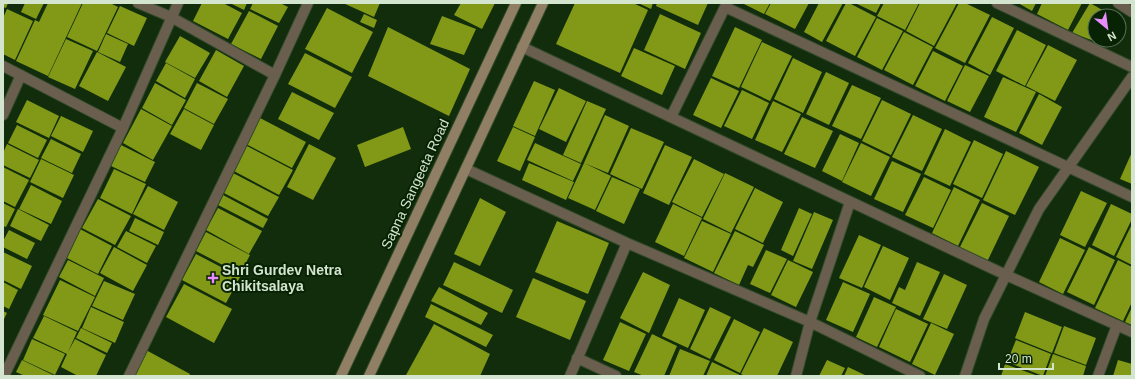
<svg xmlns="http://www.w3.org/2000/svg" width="1135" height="379" font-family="Helvetica,sans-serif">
<rect width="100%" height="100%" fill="#122d0b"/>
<path fill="#829918" d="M3 3H8L6 8 3 7Z
M25 3H44L36 19 21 12Z
M48 3H82L48 76 16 61 35 20 39 22Z
M83 3H110L118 7 97 51 67 37Z
M202 3H223L242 13 228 39 193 21Z
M230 3H247L244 10Z
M253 3H280L288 7 279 23 250 9Z
M343 3H380L374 17Z
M461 3H495L482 29 454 15Z
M575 3H633L648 10 620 73 556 44Z
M638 3H653L651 9Z
M657 3H708L698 25 656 6Z
M742 3H770L764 14Z
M771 3H809L795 29 765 14Z
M819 3H843L822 42 804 32Z
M846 3H849L876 17 855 56 826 41Z
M855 3H881L876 13Z
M884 3H919L905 30 877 16Z
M920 3H957L934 46 906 31Z
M959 3H965L990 15 965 63 935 48Z
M1018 3H1036L1032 11Z
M1042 3H1082L1068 30 1037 14Z
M1090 3 1113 16H1095V40H1115L1111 47 1072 33Z
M120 6 147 18 134 46 107 33Z
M327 8 373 32 352 73 305 49Z
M7 9 33 21 15 60 3 54V18Z
M249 11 278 26 261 59 231 44Z
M364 14 377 20 374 28 360 22Z
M660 14 701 33 685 69 644 50Z
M442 16 476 29 464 55 430 44Z
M992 17 1014 28 990 75 968 63Z
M877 18 903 31 882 70 857 57Z
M1119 19 1126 23 1119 34Z
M388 27 470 69 449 116 368 76Z
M735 27 762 40 739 88 712 76Z
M1017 30 1046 45 1025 86 996 71Z
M904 32 933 47 913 85 884 70Z
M106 34 128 44 120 62 98 52Z
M180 36 210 53 195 78 165 62Z
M66 39 93 51 75 89 48 77Z
M762 42 792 56 770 101 741 87Z
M1048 45 1077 60 1055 101 1026 86Z
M634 48 675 66 662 95 621 76Z
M216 50 244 66 227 97 199 81Z
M933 51 963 66 945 101 915 86Z
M97 52 126 67 108 101 79 86Z
M305 53 352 77 335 108 288 84Z
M793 58 822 72 803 113 774 99Z
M166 63 195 79 185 98 156 81Z
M965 65 989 76 970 112 947 101Z
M826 72 849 83 829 125 806 114Z
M1003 77 1036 92 1016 132 984 117Z
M711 78 739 91 721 128 693 115Z
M534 81 555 90 535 136 513 126Z
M155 83 186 100 172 125 142 108Z
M197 83 228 99 214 124 184 108Z
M852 85 881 98 861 139 832 126Z
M559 88 586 101 566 142 539 129Z
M742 90 769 103 752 139 724 126Z
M292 92 334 113 319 140 278 119Z
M1039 94 1062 107 1042 145 1019 133Z
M27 100 59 116 49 138 16 122Z
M882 100 911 114 891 155 862 141Z
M587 101 606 109 581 163 563 155Z
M773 101 801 114 782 152 755 140Z
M141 109 172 126 153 160 123 143Z
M184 109 214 125 201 150 170 134Z
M605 115 629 126 608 173 584 163Z
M913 115 942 129 922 171 892 157Z
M61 116 93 131 83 152 51 136Z
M802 117 833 131 815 168 784 154Z
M260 118 306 142 292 168 246 144Z
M17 125 47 140 38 158 8 143Z
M403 127 411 149 365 167 357 145Z
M513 127 535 137 520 171 497 161Z
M631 128 664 142 642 189 610 174Z
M945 129 971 142 950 186 924 174Z
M840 134 859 143 842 181 822 171Z
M51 139 81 154 72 173 41 158Z
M974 140 1003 154 982 198 953 184Z
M535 143 581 164 573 181 527 160Z
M861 143 890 157 871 196 842 182Z
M7 144 39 160 30 178 3 165V153Z
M309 144 336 158 313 200 287 187Z
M121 145 155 162 145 182 111 166Z
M245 145 293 170 279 195 232 170Z
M665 145 692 157 669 205 643 193Z
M1006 151 1039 167 1015 215 983 200Z
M1132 152V184L1120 179Z
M41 159 74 175 63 198 30 182Z
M694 159 724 174 702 217 672 202Z
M892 161 921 174 903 212 874 199Z
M529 163 574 182 566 200 522 180Z
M584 163 611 176 595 210 568 198Z
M3 167 29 180 15 207 3 201Z
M114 169 146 184 132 214 100 198Z
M233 173 279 197 268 216 222 192Z
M725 173 754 187 731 233 703 219Z
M612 177 640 189 624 224 596 211Z
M924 177 951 190 933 228 905 215Z
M31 185 62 201 51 224 19 209Z
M148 186 178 202 164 230 133 214Z
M954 187 980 200 958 246 932 233Z
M755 188 783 202 763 243 735 229Z
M1081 191 1107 203 1085 247 1060 235Z
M223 195 268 219 263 228 218 205Z
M480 198 506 212 480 266 454 254Z
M98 199 131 216 115 245 82 228Z
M3 203 15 209 6 227 3 226Z
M982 203 1009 216 987 262 959 249Z
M673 204 702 218 684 256 655 242Z
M1111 204 1132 214V219L1114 256 1092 245Z
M218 208 262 231 249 254 206 230Z
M799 208 812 214 793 256 781 250Z
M18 209 49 225 41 241 10 226Z
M814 212 833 220 812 269 793 261Z
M135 218 164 232 158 245 129 231Z
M557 221 609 243 588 294 535 272Z
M702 221 731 234 713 272 684 258Z
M1132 224V265L1116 257Z
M80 229 112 246 98 274 65 257Z
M9 230 35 243 27 259 3 247V241Z
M126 231 156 246 147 263 117 247Z
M735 231 764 245 753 267 748 265 739 285 714 273Z
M206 232 250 255 240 274 196 251Z
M859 235 881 245 862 288 839 278Z
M1060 238 1085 250 1063 294 1039 282Z
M883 246 909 258 890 300 864 287Z
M114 247 147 265 133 291 100 273Z
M1089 247 1115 260 1094 305 1067 292Z
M766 250 787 259 770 293 750 284Z
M3 252 32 266 21 289 3 280Z
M196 254 240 277 226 303 182 280Z
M68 260 104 278 95 296 59 277Z
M788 260 813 272 796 307 771 295Z
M1118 260 1132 267V302L1123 321 1095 308Z
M454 262 513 290 502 313 443 285Z
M917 262 940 272 920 316 892 303 899 287 905 290Z
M643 272 670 285 649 333 620 318Z
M944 274 967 285 947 329 923 319Z
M533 278 586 301 570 340 516 317Z
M60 280 95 297 78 331 43 315Z
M104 281 135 294 123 320 92 306Z
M3 282 18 290 9 309 3 306Z
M843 282 870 294 853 332 826 320Z
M184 284 232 309 214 343 166 317Z
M439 287 488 313 481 325 431 301Z
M874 297 896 307 877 347 856 337Z
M679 298 705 310 688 348 662 336Z
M431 304 493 335 486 347 425 317Z
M91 307 124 322 115 343 82 328Z
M710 307 731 317 710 359 690 349Z
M1132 307V325L1125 322Z
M896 309 928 324 910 362 879 347Z
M3 311 7 313 3 321Z
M1025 312 1062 327 1052 353 1015 338Z
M44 316 77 332 68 352 75 339 106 355 96 376H78L61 367 67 354 33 338Z
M734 319 760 332 740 373 714 360Z
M620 322 646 334 629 371 603 360Z
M931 323 954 334 935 375 912 364Z
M434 324 490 354 480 376H408L406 375Z
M1064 326 1096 338 1086 365 1054 353Z
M81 328 112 343 107 353 76 338Z
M764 328 793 342 777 376H745L741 374Z
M652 334 677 346 664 376H644L634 372Z
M32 339 65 354 55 375 23 360Z
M1016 340 1051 354 1043 376 1007 362Z
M680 349 710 361 703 376H669Z
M146 350 190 374 189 376H137L133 374Z
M1053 354 1086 366 1083 376H1045Z
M22 360 55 376H25L16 372Z
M827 360 845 368 841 376H819Z
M1118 360 1132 364V376H1113Z
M712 362 740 375 739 376H706Z
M1005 364 1038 376H1001Z
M848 367 867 376H844Z"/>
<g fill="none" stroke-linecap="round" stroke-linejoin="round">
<defs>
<path id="minor" d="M138 3 171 17 275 75
M997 3 1132 67
M1118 3 1132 12
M725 7 1132 197
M522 47 1006 275 1132 332
M3 66 123 128
M3 115 21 75
M671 117 727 3
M466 169 627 243 810 322 920 376
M577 358 616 376
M4 376 123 128 178 3
M129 376 275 75 308 3
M570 376 627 243
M796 376 810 322 850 202
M965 376 984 319 1039 209 1132 77
M1098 376 1117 325"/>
<path id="secondary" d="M341 376 516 3
M369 376 543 3"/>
</defs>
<use href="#minor" stroke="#314a2a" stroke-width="12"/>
<use href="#secondary" stroke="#314a2a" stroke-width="12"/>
<use href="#minor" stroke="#6a5f4e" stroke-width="10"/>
<use href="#secondary" stroke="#907f64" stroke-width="10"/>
</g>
<path fill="#e98dfe" stroke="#082303" stroke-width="1.5" d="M211 272h4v4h4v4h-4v4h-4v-4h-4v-4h4z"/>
<g text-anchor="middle" stroke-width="4" stroke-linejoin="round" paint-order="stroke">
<g font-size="14" fill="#d3e4cf" stroke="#082303">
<text transform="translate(415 184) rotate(-65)" y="5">Sapna Sangeeta Road</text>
</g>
<g font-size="14" font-weight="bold" fill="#d3e4cf" stroke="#082303" text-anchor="start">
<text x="222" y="275">Shri Gurdev Netra<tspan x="222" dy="16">Chikitsalaya</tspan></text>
</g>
</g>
<rect width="1135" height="379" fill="none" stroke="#d3e4cf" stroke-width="8"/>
<g transform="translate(1107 28) rotate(151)"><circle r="19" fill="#082303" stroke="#597055"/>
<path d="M0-3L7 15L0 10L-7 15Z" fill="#e98dfe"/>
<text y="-6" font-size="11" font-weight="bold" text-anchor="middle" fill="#d3e4cf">N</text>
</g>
<path d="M999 363v6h54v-6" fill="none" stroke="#d3e4cf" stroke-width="2"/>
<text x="1005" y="363" font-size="12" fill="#d3e4cf" stroke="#082303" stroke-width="3" paint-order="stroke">20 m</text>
</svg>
